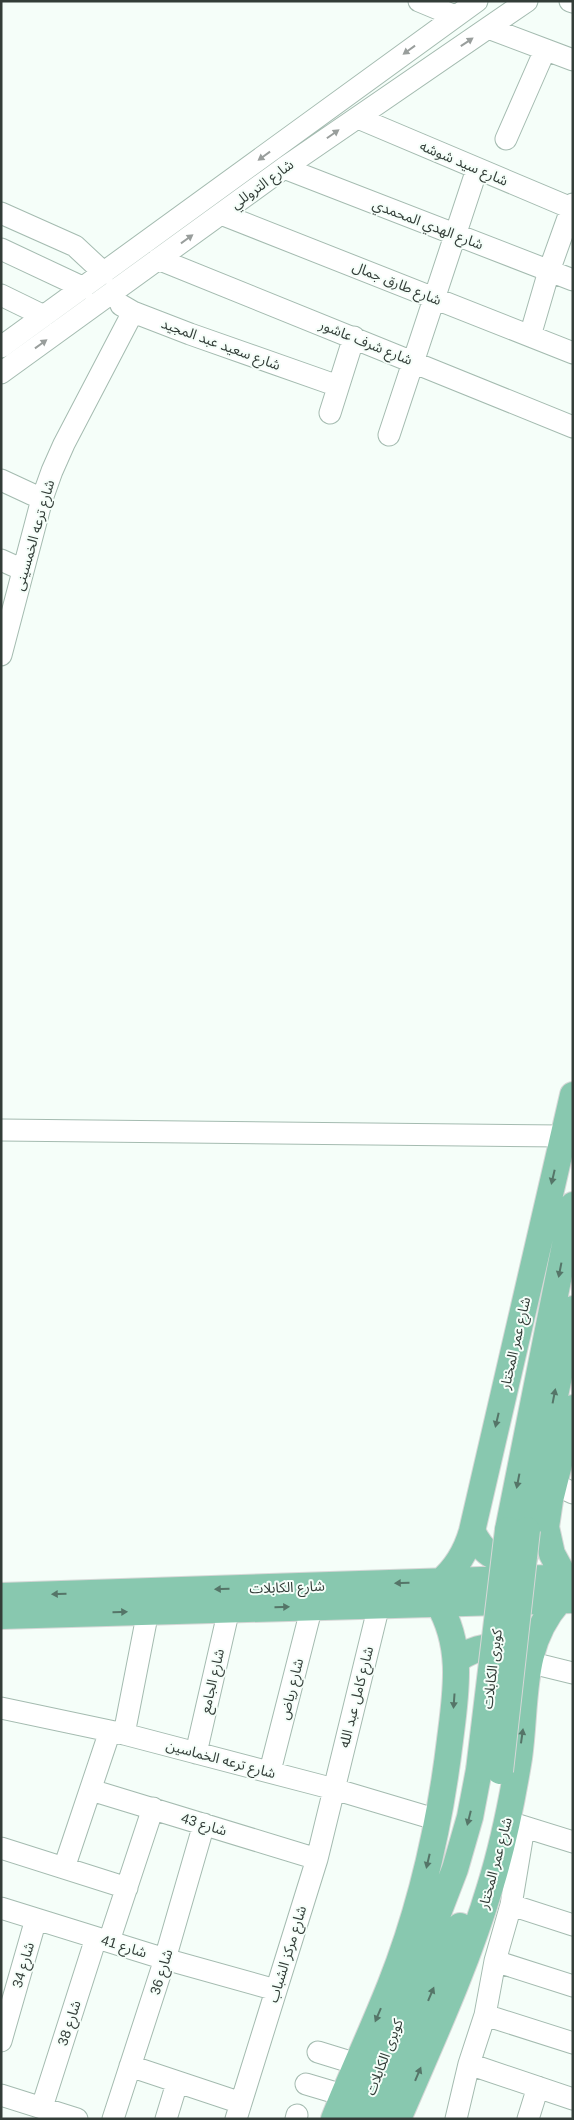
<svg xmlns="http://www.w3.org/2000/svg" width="574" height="2120" font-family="Helvetica,'Noto Sans Arabic',sans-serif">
<rect width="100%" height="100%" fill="#f5fef9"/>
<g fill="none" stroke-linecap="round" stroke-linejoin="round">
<defs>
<path id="minor" d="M419 1 455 16
M570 1 573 2
M488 28 573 60
M358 118 571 208
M506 139 545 50
M284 168 573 280
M1 213 75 246 104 273
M221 214 573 353
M1 249 84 288
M158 259 573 427
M1 295 44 316
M121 305 133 312 190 334 338 386
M530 336 549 271 573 204
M1 347 477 1
M1 373 284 168 527 1
M330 413 354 337
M389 435 477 169
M1 480 42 499
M1 560 23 570
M1 655 42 499 52 471 64 444 133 312
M1 1130 562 1136
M554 1484 573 1493
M528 1662 573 1673
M1 1708 124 1734 334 1789 438 1820
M124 1734 148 1611
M196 1753 229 1609
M270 1771 312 1606
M91 1790 317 1859
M512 1823 573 1842
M1 1848 127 1888
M64 1868 110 1731
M511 1905 573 1925
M1 1908 165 1959 276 1990
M109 1941 153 1808
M495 1961 573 1986
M485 2015 573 2043
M1 2041 36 1919
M318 2052 357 2064
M469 2064 573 2099
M130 2066 241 2103
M306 2084 343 2095
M1 2095 77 2119
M42 2107 96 1938
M113 2119 165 1959 204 1824
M166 2119 177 2083
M236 2119 317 1859 379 1605
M296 2119 297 2115
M456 2119 469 2064 485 2015 495 1961 511 1905 524 1827
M528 2119 538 2087"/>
<path id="major" d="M508 1530 573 1205
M527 1530 573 1309
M472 1531C484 1555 497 1564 525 1556
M565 1578 552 1554 546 1527 550 1500 573 1408
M440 1582C457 1568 466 1552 472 1531L573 1095
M1 1596 573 1577
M1 1616 573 1600
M457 1660C474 1647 495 1642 515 1653
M334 2119C352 2074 372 2031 390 1986 421 1908 440 1823 450 1740 456 1692 464 1647 438 1603
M359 2119 455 1869 470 1817 479 1770
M378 2119 460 1926
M398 2119C431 2042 466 1967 490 1887 503 1845 512 1801 519 1758 527 1701 519 1646 559 1601"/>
</defs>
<use href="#minor" stroke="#a4bbb0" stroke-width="23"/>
<use href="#major" stroke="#d6d8d7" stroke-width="28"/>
<use href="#minor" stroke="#fff" stroke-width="21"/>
<use href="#major" stroke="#88c8af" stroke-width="26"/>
<defs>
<path id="major-bridge" d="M479 1770 508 1530
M500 1771 527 1530"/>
</defs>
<use href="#major-bridge" stroke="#d6d8d7" stroke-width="28" stroke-linecap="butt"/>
<use href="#major-bridge" stroke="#88c8af" stroke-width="26"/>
</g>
<defs><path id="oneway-solid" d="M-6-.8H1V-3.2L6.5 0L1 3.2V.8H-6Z" transform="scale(1.25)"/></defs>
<g fill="#999e9c">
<use href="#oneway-solid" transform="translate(467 42) rotate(-34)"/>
<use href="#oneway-solid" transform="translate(409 50) rotate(144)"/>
<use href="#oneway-solid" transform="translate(333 134) rotate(-35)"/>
<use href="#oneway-solid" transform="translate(264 156) rotate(144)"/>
<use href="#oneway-solid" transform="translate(187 239) rotate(-36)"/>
<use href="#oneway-solid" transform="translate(41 344) rotate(-36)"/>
</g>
<g fill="#557568">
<use href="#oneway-solid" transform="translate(553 1177) rotate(103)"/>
<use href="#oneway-solid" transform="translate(560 1270) rotate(101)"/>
<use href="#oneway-solid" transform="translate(554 1396) rotate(-79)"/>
<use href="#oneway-solid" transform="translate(497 1420) rotate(103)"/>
<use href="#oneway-solid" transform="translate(518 1481) rotate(101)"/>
<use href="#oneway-solid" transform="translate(402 1583) rotate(178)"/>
<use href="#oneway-solid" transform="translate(222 1589) rotate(178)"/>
<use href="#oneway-solid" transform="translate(59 1594) rotate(178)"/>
<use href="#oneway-solid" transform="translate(282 1607) rotate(-2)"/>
<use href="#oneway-solid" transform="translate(120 1612) rotate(-2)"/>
<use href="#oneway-solid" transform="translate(454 1701) rotate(94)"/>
<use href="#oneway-solid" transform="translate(522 1736) rotate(-82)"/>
<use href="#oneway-solid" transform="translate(469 1818) rotate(104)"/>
<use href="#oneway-solid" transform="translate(428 1861) rotate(103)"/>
<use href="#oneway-solid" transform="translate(431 1994) rotate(-67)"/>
<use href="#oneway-solid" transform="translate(378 2015) rotate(113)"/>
<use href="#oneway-solid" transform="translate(418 2074) rotate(-67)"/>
</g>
<g text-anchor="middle" stroke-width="4" stroke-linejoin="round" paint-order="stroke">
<g font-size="14" fill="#333d38" stroke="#f5fef9">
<text transform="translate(464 163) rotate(23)" y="5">شارع سيد شوشه</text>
<text transform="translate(262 184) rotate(-36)" y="5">شارع التروللي</text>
<text transform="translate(428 224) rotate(21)" y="5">شارع الهدي المحمدي</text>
<text transform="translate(397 283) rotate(22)" y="5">شارع طارق جمال</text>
<text transform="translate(366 342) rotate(22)" y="5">شارع شرف عاشور</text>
<text transform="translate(221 344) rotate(20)" y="5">شارع سعيد عبد المجيد</text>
<text transform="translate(34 535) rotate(-74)" y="5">شارع ترعه الخمسينى</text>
<text transform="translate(515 1343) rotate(-77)" y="5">شارع عمر المختار</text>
<text transform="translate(287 1587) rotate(-2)" y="5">شارع الكابلات</text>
<text transform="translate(492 1669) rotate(-83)" y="5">كوبرى الكابلات</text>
<text transform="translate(212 1681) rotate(-77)" y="5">شارع الجامع</text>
<text transform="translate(291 1689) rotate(-76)" y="5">شارع رياض</text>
<text transform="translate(356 1697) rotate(-76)" y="5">شارع كامل عبد الله</text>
<text transform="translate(221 1759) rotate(15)" y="5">شارع ترعه الخماسين</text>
<text transform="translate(204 1824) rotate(17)" y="5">شارع 43</text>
<text transform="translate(495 1863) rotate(-75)" y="5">شارع عمر المختار</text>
<text transform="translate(124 1946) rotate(17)" y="5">شارع 41</text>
<text transform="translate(287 1954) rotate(-73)" y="5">شارع مركز الشباب</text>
<text transform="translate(23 1965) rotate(-74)" y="5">شارع 34</text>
<text transform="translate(161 1972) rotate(-73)" y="5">شارع 36</text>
<text transform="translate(69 2023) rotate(-72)" y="5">شارع 38</text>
<text transform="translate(384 2057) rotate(-69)" y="5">كوبرى الكابلات</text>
</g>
</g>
<rect width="574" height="2120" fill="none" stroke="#333d38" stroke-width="5"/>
</svg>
